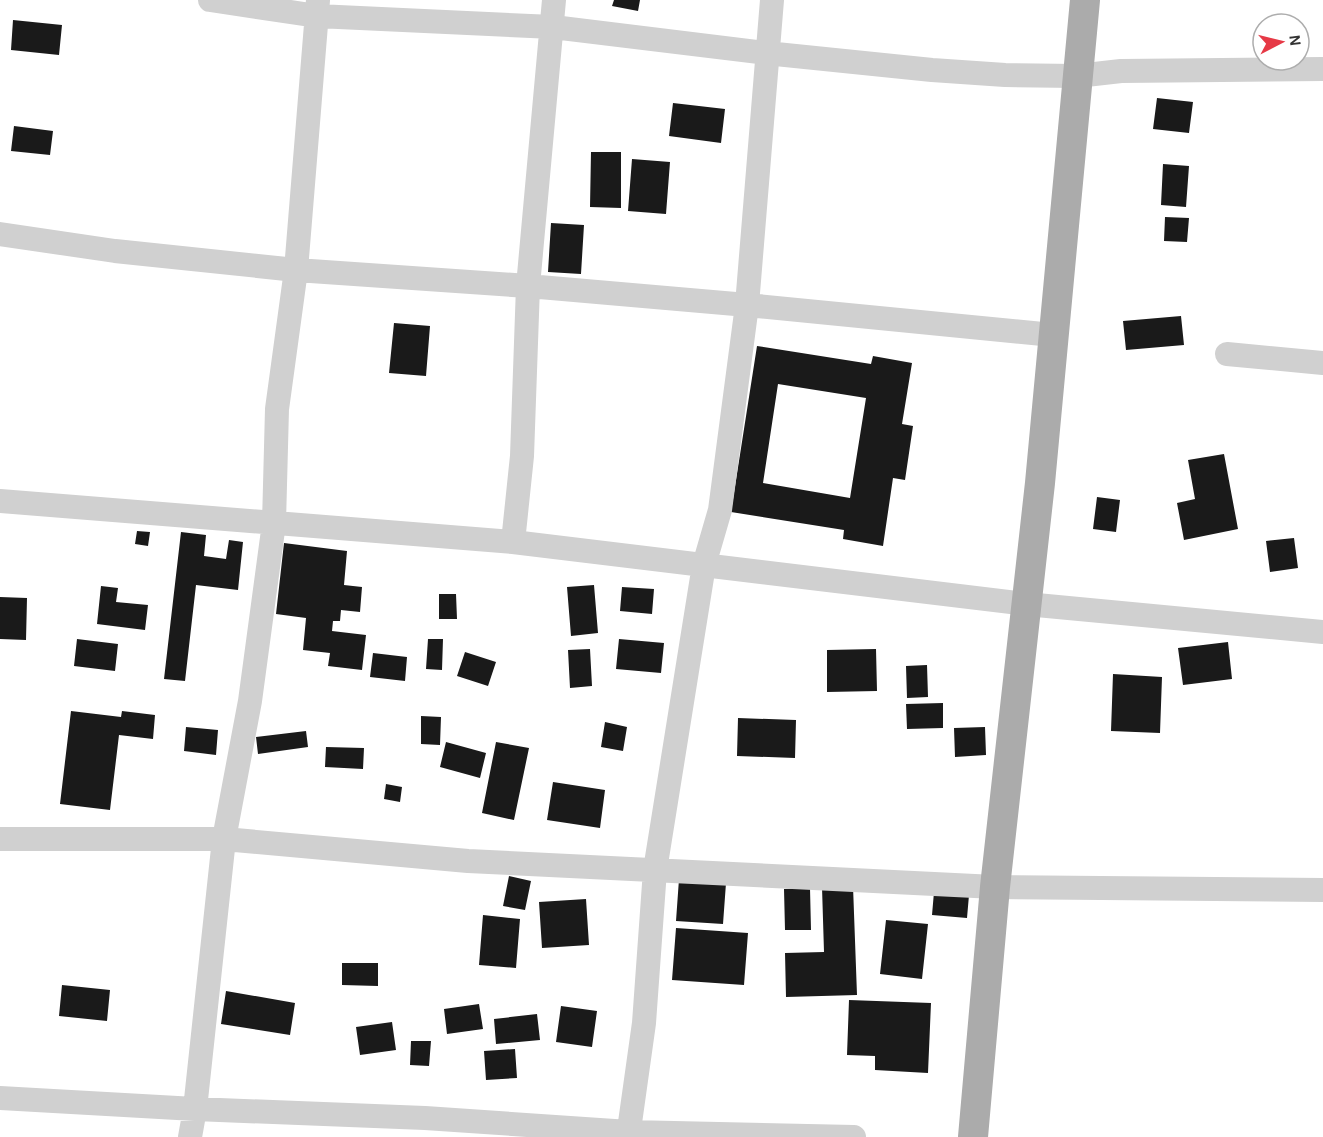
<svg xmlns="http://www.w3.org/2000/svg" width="1323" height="1137" font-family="'Alegreya Sans',sans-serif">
<rect width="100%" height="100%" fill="#fff"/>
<path fill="#1a1a1a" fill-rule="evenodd" d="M614 0H640L638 11 612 6Z
M13 20 62 25 59 55 11 50Z
M1157 98 1193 102 1189 133 1153 129Z
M673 103 725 109 721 143 669 136Z
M14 126 53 131 50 155 11 151Z
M591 152H621V208L590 207Z
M632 159 670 162 666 214 628 211Z
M1163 164 1189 166 1186 207 1161 205Z
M1165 217 1189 218 1187 242 1164 241Z
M551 223 584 225 581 274 548 272Z
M1181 316 1184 345 1126 350 1123 321Z
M394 323 430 326 426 376 389 373Z
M757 346 871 364 873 356 912 363 902 424 913 426 905 480 893 478 883 546 843 539 844 530 731 512ZM778 384 866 398 850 498 763 483Z
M1224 454 1238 529 1184 540 1177 503 1195 499 1188 460Z
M1097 497 1120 500 1116 532 1093 529Z
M137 531 150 532 148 546 135 544Z
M181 532 206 535 204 556 226 559 229 540 243 542 238 590 196 585 185 681 164 679Z
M1294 538 1298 568 1270 572 1266 541Z
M284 543 347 551 344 585 362 587 360 612 341 610 340 621H333L332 631 366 635 362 670 328 666 330 653 303 650 306 618 276 614Z
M594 585 598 633 571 636 567 587Z
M101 586 118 588 116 602 148 605 145 630 97 624Z
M622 587 654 589 652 614 620 611Z
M439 594H456L457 619H439Z
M0 597 27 598 26 640 0 639Z
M77 639 118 644 115 671 74 666Z
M428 639H443L442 670 426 669Z
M619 639 664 643 661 673 616 669Z
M1228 642 1232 679 1183 685 1178 648Z
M590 649 592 686 570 688 568 650Z
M876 649 877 691 827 692V650Z
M465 652 496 662 488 686 457 676Z
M373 653 407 657 405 681 370 677Z
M927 665 928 697 907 698 906 666Z
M1113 674 1162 677 1160 733 1111 731Z
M943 703V728L907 729 906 704Z
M71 711 121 717 122 711 155 715 153 739 119 735 110 810 60 804Z
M421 716 441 717 440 745 421 744Z
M738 718 796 720 795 758 737 756Z
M605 722 627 727 623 751 601 747Z
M186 727 218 730 216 755 184 751Z
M985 727 986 755 955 757 954 728Z
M306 731 308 747 258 754 256 737Z
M446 742 486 753 480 778 440 767Z
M496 742 529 748 514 820 482 813Z
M326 747 364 748 363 769 325 767Z
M553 782 605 790 600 828 547 820Z
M386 784 402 787 400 802 384 799Z
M509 876 531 881 525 910 503 906Z
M679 879 726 883 723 924 676 921Z
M853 886 857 995 786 997 785 953 824 952 822 887Z
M810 888 811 930H785L784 889Z
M934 892 969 895 967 918 932 915Z
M586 899 589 945 542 948 539 902Z
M483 915 520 919 516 968 479 965Z
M886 920 928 924 922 979 880 974Z
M676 928 748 933 744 985 672 980Z
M342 963H378V986L342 985Z
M62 985 110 990 107 1021 59 1016Z
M226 991 295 1003 290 1035 221 1024Z
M849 1000 931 1003 928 1073 875 1070V1056L847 1055Z
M479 1004 483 1029 447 1034 444 1009Z
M561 1006 597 1011 592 1047 556 1042Z
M537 1014 540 1040 496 1044 494 1019Z
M392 1022 396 1050 360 1055 356 1027Z
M411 1041H431L429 1066 410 1065Z
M515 1049 517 1078 486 1080 484 1051Z"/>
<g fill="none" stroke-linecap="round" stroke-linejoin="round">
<path stroke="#d0d0d0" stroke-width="24" d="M210 0 317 16 553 27 766 53 932 70 1005 75 1077 76 1121 71 1323 69
M0 234 115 251 296 270 528 286 747 305 1053 335
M1227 354 1323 363
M0 501 513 542 1026 604 1323 632
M513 542 522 456 528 286 554 0
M0 839H224L468 861 995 887 1323 890
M0 1098 195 1109 425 1118 629 1132 854 1137
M190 1137 195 1109 224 839 250 701 274 523 277 409 296 270 318 0
M628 1137 644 1023 655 870 704 565 720 510 747 305 772 0"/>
<path stroke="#ababab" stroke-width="30" d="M973 1137 995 887 1040 483 1085 0"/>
</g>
<g transform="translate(1281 42) rotate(83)"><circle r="28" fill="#ffffff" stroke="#adadad" stroke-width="1.5"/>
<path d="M0-4.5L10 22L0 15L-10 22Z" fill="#e63946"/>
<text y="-9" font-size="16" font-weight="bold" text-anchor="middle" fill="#333333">N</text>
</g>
</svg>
